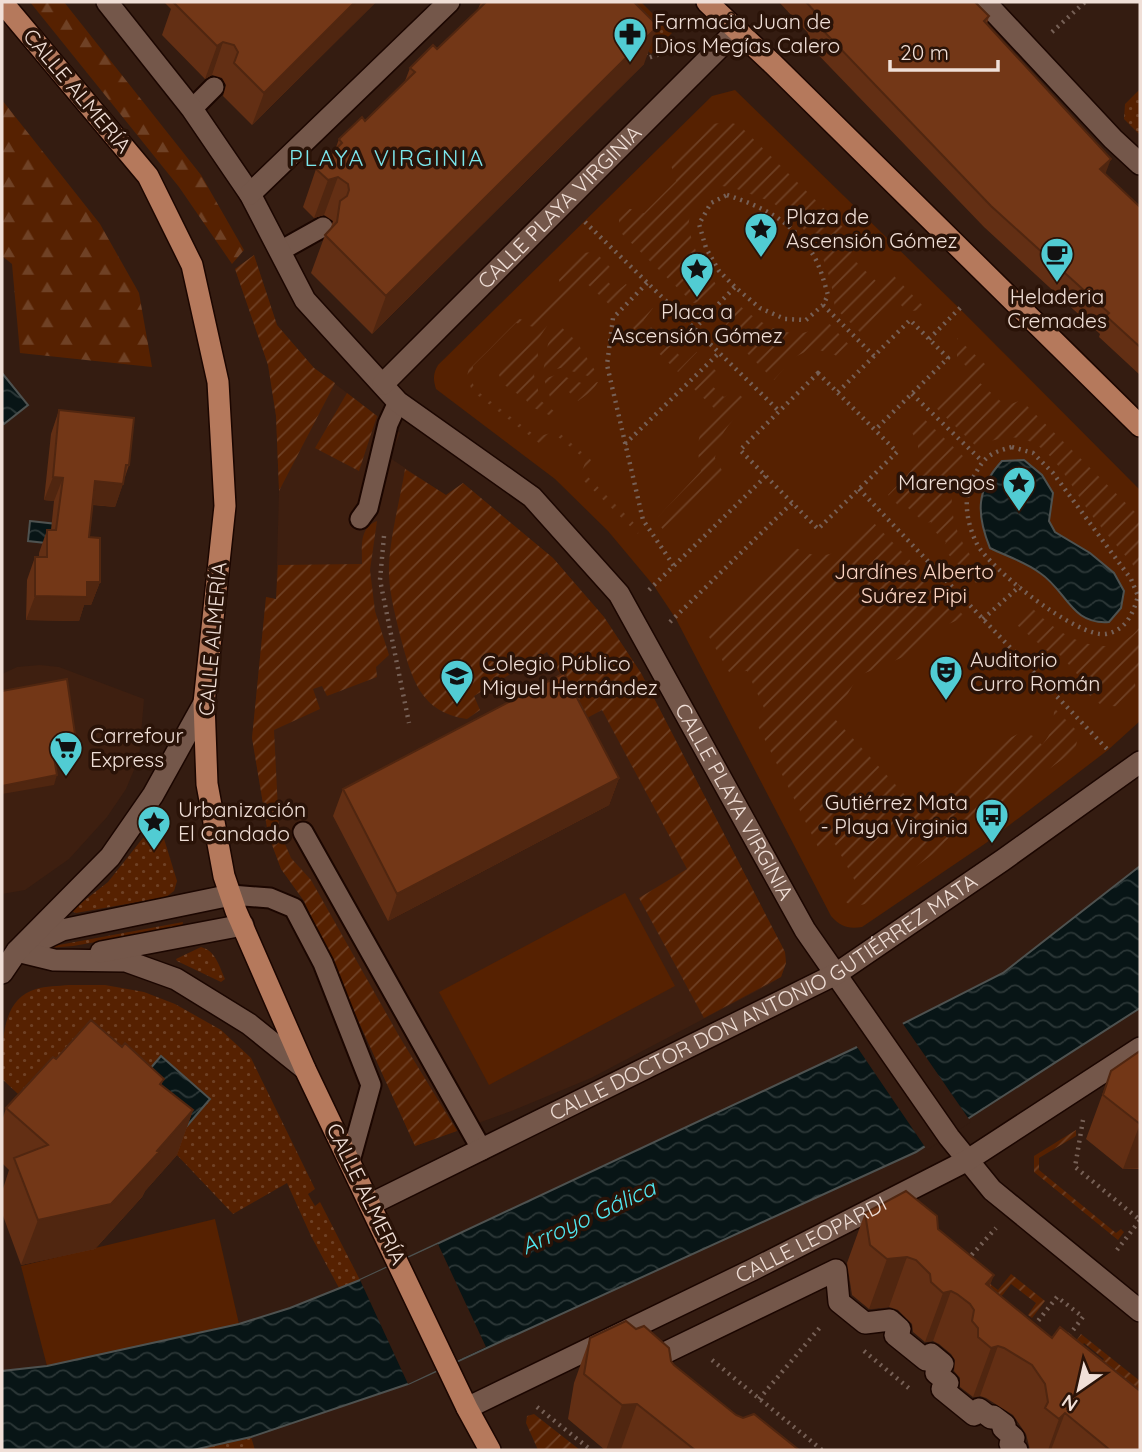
<svg xmlns="http://www.w3.org/2000/svg" width="1142" height="1452" font-family="Quicksand,sans-serif">
<defs>
<pattern id="grass-dots" width="8" height="8" patternUnits="userSpaceOnUse" patternTransform="scale(1.75)"><rect width="8" height="8" fill="#562101"/><path d="M2 2h.1M6 6h.1" fill="none" stroke="#6f4125" stroke-width="1.8" stroke-linecap="round"/></pattern>
<pattern id="forest-firs" width="22" height="20" patternUnits="userSpaceOnUse" patternTransform="scale(1.75)"><rect width="22" height="20" fill="#562101"/><path d="M5 1l3.5 6h-7zM16 11l3.5 6h-7z" fill="#6f4125"/></pattern>
<pattern id="garden-furrows" width="10" height="10" patternUnits="userSpaceOnUse" patternTransform="scale(1.75)"><rect width="10" height="10" fill="#562101"/><path d="M-1 1l2-2M0 10L10 0M9 11l2-2" fill="none" stroke="#6f4125"/></pattern>
<pattern id="water-waves" width="16" height="10" patternUnits="userSpaceOnUse" patternTransform="scale(1.75)"><rect width="16" height="10" fill="#081516"/><path d="M0 5q4-4 8 0t8 0" fill="none" stroke="#2c3737"/></pattern>
</defs>
<rect width="100%" height="100%" fill="#341c11"/>
<path fill="#3e1f10" d="M254 255 277 325 314 368 400 433 390 458 446 495 463 483 553 558 604 617 641 673 785 952 786 963 781 977 770 984 591 1078 514 1110 415 1146 304 901 281 869 268 834 252 738 266 597 276 599 279 491 276 416 268 365 235 269Z
M40 665 59 667 144 699 139 758 126 789 107 817 69 859 25 890 2 894V674L17 667Z"/>
<path fill="url(#grass-dots)" d="M600 2H641L672 33 651 54Z
M1140 89V135L1124 119 1125 104Z
M156 826 161 829 177 881 174 891 166 897 76 913 71 911 108 882 150 829Z
M183 922 182 927 73 946 37 949Z
M201 947C216 951 219 966 225 979L221 982 177 961 176 959Z
M69 985H105L144 992 175 1004 221 1030 251 1058 315 1189 308 1194 315 1206 320 1202 360 1280 339 1288 311 1236 287 1183 233 1214 177 1155 32 1107 2 1079C2 1046 0 999 36 989 46 986 58 986 69 985Z
M251 1437 255 1450H193Z"/>
<path fill="url(#forest-firs)" d="M30 2H64L201 175 244 250 232 264 179 187Z
M2 100 100 224 139 293 152 367 20 353 12 264 2 256Z"/>
<path fill="#562101" d="M735 90 959 308 1140 490V721L1108 750 986 843 862 927C848 929 841 927 831 916L676 619 654 586 608 531 555 479 436 389C433 379 433 374 438 365L712 96Z
M625 893 675 986 489 1085 439 992Z
M215 1219 239 1324 47 1366 21 1266Z"/>
<path fill="url(#garden-furrows)" d="M728 122 739 125 854 238 851 257 877 282 894 276 927 310 907 311 897 301 863 335 835 308 831 282 824 261 812 239 797 222 772 202 734 188 722 186 711 190 701 199 690 214 688 228 698 257 717 286 701 302 693 303 619 231V215L627 208 644 213 676 181 671 165 712 124Z
M595 252 610 267 603 277 617 291 626 284 630 289 612 307 582 279 534 327 516 323 473 366 472 382 476 390 537 437 557 431 591 460 586 475 639 528 638 534 580 477 586 460 557 436 539 443 472 391 467 376 470 364 515 318 532 322 563 292 558 277 581 253Z
M254 255 277 325 314 368 335 383 279 491 276 416 268 365 235 269Z
M646 302 653 308 644 320 680 356 693 348 697 352 678 372 627 322Z
M739 305C754 319 778 335 800 333 810 333 818 326 826 320L851 347 840 359 835 355 813 348 793 358 774 380 723 329Z
M559 325 576 341 596 372 588 376 561 368 543 372 548 344Z
M542 326H547L537 341 538 357 534 375 541 401 559 415H549L532 407 525 399 503 384 499 375C508 353 521 339 542 326Z
M957 338 986 365 980 383 1006 406 1021 400 1140 517V574C1124 552 1104 533 1088 510 1059 468 1039 416 977 447L932 404 968 368 957 357Z
M713 368 717 372 709 383 724 397 735 391 749 403C731 422 719 432 715 458L724 474 666 533 661 527 658 517 701 471C695 443 698 431 714 408L693 388Z
M558 374 584 384 598 382 593 390 578 401 564 387 560 388 550 397 544 379Z
M347 393 377 416 359 471 315 448Z
M920 415 966 459C937 497 956 546 988 575L978 585 943 549 946 542 930 527 931 522 925 523 907 507 902 509 888 495C908 474 933 456 908 428Z
M405 469 446 495 463 483 553 558 604 617 641 673 785 952 786 963 781 977 704 1018 639 898 687 869 602 710 587 718 547 652 474 696 480 710 467 719C420 712 412 679 401 639 396 618 390 597 389 575 388 543 400 501 405 469Z
M870 519 965 617 932 631 908 655 858 676 834 718 918 809 944 799 960 787 985 750 1022 732 1033 736 1042 745C1052 733 1054 724 1054 708L1079 733 1075 750 865 904 853 907 846 902 843 894 855 881 835 844 818 847 755 720 764 708 747 671 729 672 708 635 796 548C833 568 845 544 870 519Z
M377 521 370 570 375 611 389 655 376 667 377 677 327 696 322 686 313 689 320 709 274 730 279 830 291 858 311 880 399 1036 457 1131 415 1146 304 901 281 869 268 834 252 738 266 597 276 599 278 565 362 564C362 546 359 528 377 521Z
M1033 609C1054 630 1087 653 1118 644 1126 641 1134 634 1140 627V671L1134 677 1137 696 1123 707 1101 705 1088 694 1093 688 1076 673 1077 669 1071 667 1057 652 1052 655 1017 625Z
M1076 1130V1136L1039 1158V1170L1116 1233 1121 1229 1124 1232 1118 1240 1034 1172V1156Z
M971 1269 998 1290 1011 1274 1045 1301 1032 1318 1028 1315 1036 1303 1011 1284 997 1302Z
M1081 1334 1140 1381V1391L1136 1388 1083 1387 1104 1359 1084 1343 1075 1353 1070 1349Z
M534 1414 580 1450H538L526 1423 527 1416Z"/>
<path fill="url(#water-waves)" stroke="#4e5250" stroke-width="2" d="M2 373 28 405 4 424 2 421Z
M1024 460 1042 475 1053 493 1049 521 1055 532 1090 553 1114 573 1124 591 1121 608 1109 622C1071 625 1067 591 1040 573 1026 562 1006 556 990 548 976 514 976 489 1002 461Z
M30 521 66 525 64 545 28 541Z
M1140 866V1008L916 1152 408 1384 251 1437 193 1450H2V1371L47 1366 239 1324 290 1308 360 1280 855 1048 1003 973Z
M161 1056 210 1099 186 1127 137 1084Z"/>
<path fill="#341c11" d="M901 1021 971 1122 927 1150 855 1044Z
M438 1244 486 1347 408 1384 360 1280Z"/>
<g fill="none" stroke-linecap="round" stroke-linejoin="round">
<defs>
<path id="lane" d="M192 109 214 87
M280 251 323 227
M360 519 368 508 388 424 398 402
M303 832 482 1150
M231 895 270 898 294 908 323 963 371 1085 350 1161"/>
<g id="street">
<path id="s1" d="M107 2 192 109 250 194 305 300 398 402 532 497 619 594 805 930 949 1137 992 1190 1140 1311"/>
<path d="M985 2 1113 139 1140 164"/>
<path d="M250 194 449 2"/>
<path id="s2" d="M383 384 736 31"/>
<path d="M29 946 62 930 231 895"/>
<path d="M17 951 54 960 126 961 176 979 249 1024 305 1069"/>
<path d="M101 952 243 925"/>
<path d="M2 973 17 951 110 857 153 795 204 703"/>
<path d="M644 1363 836 1270 839 1302 865 1323 890 1320 900 1329 895 1335 926 1360 931 1354 943 1364 936 1373 948 1383 942 1389 974 1415 979 1409 991 1418 993 1416 1005 1425 1003 1428 1014 1438 1010 1444 1017 1450"/>
</g>
<g id="secondary">
<path id="s3" d="M371 1204 836 974 1003 860 1140 762"/>
<path id="s4" d="M467 1408 752 1270 968 1160 1140 1048"/>
</g>
<path id="primary" d="M2 2 148 176 192 265 218 382 225 506 204 703 207 784 224 876 236 911 305 1069 467 1408 490 1450
M707 2 773 64 1140 426"/>
</defs>
<use href="#lane" stroke="#1b0600" stroke-width="23"/>
<use href="#street" stroke="#1b0600" stroke-width="24"/>
<use href="#secondary" stroke="#1b0600" stroke-width="24"/>
<use href="#primary" stroke="#1b0600" stroke-width="24"/>
<path stroke="#766056" stroke-width="4.5" stroke-dasharray="2 5" stroke-linecap="butt" d="M780 23 791 11
M1052 32 1085 2
M645 54 648 58 675 49
M727 195C763 207 790 220 812 253 820 265 824 282 828 295L823 305 806 320 785 319 760 308 735 287 719 271 706 248 699 224 711 203Z
M585 222 780 412
M647 283 613 318 607 365 643 520 674 566
M823 305 874 356
M694 329 735 287
M929 339 963 305
M818 373 897 452 818 529 740 450Z
M838 392 910 320 948 358 875 430
M912 394 982 461
M625 444 719 353
M1012 447 1033 453 1053 473 1131 579 1138 596C1133 614 1126 630 1106 634 1077 638 990 569 977 544 967 524 962 498 973 478 984 457 989 453 1012 447Z
M859 489 1107 749
M384 536 380 580 409 723
M649 590 766 476
M983 619 1020 586
M670 622 792 503
M1083 1120 1075 1167 1140 1220
M1117 1250 1140 1220
M967 1260 996 1228
M1034 1326 1057 1297 1083 1317 1067 1338
M864 1351 911 1390
M712 1360 822 1450
M759 1399 822 1325
M537 1407 591 1450"/>
<use href="#lane" stroke="#74574a" stroke-width="19"/>
<use href="#street" stroke="#74574a" stroke-width="21"/>
<use href="#secondary" stroke="#74574a" stroke-width="21"/>
<use href="#primary" stroke="#b5795c" stroke-width="21"/>
</g>
<path fill="#632f14" d="M164 2H376L252 125 223 96 226 85 222 78 212 75 205 79 162 35 171 9Z
M481 2H634L644 64 372 334 311 273 325 235 330 230 333 221 324 215 314 218 303 207 316 169 335 150 339 139 365 121 405 81 410 68 437 49 478 9Z
M779 2H975L989 16 987 24 1106 174 1140 207V375L1099 337 1100 334 984 227 805 41 808 33Z
M59 410 129 465 115 507 93 505 89 537 100 582 91 605H84L79 621 26 620 27 580 35 557H39V553L47 530H51L54 501 44 500 51 434Z
M619 778 609 805 388 921 333 816 343 789Z
M122 1047 164 1079 161 1085 193 1110 177 1155 145 1191 142 1197 95 1249 21 1265 2 1213V1192L9 1170 2 1163V1121L6 1108 56 1059Z
M1140 1051V1169H1123L1086 1139 1111 1071Z
M865 1213 938 1229 1140 1450H1030L1026 1434 1013 1415 986 1398 980 1396 973 1397 960 1387V1378L954 1371 955 1360 951 1354 939 1344 933 1341 925 1342 913 1332 912 1324 898 1310 889 1307 869 1309 852 1295 847 1263Z
M590 1338 671 1361 674 1365 736 1415 799 1450H623L621 1449 605 1450 568 1419 574 1383Z"/>
<path fill="#502610" d="M355 2H376L252 125 264 93Z
M658 26 644 64 372 334 386 296Z
M223 42 212 75 205 79 217 46Z
M1111 159 1103 180 1100 169Z
M338 177 324 215 314 218 328 180Z
M53 477 63 478 54 501 44 500Z
M95 481 123 484 115 507 87 504Z
M87 582H100L91 605H84L79 621 26 620 35 596Z
M77 748 74 757 50 761 53 752Z
M57 775 54 785 2 794V786Z
M619 778 609 805 388 921 397 894Z
M193 1110 177 1155 145 1191 142 1197 95 1249 21 1265 38 1220 157 1151Z
M1140 1124 1139 1168 1123 1169Z
M907 1257 889 1307 869 1309 887 1259Z
M994 1275 975 1325 986 1284Z
M951 1291 933 1341 925 1342 943 1293Z
M998 1346 980 1396 973 1397 991 1348Z
M637 1404 621 1449 606 1450 622 1405Z
M1065 1413 1051 1450H1048L1059 1419Z"/>
<path fill="#733717" stroke="#502610" stroke-width="2" d="M173 2H355L264 93 234 63 238 52 234 45 223 42 217 46Z
M486 2H634L658 26 386 296 325 235 337 222 340 201 347 196 349 190 348 184 338 177 328 180 316 169 342 143 339 139 362 117 365 121 415 72 410 68 433 45 437 49Z
M806 2H975L989 16 984 21 1111 159 1100 169 1140 207V347L1106 316 1109 313 991 206 812 19 818 15Z
M59 410 134 418 129 465H126L123 484 95 481 89 537 100 538V582H87V597L35 596V557H47V530H56L63 478 53 477Z
M564 673 619 778 397 894 343 789Z
M67 679 77 748 53 752 57 775 2 786V691Z
M91 1020 122 1047 125 1043 164 1079 160 1084 193 1110 157 1151 159 1152 111 1204 38 1220 14 1158 48 1145 6 1108 53 1057 56 1059Z
M1140 1051V1124L1103 1095 1111 1071Z
M906 1191 937 1216 938 1229 994 1275 986 1284 1052 1338 1060 1327 1140 1391V1450H1110L1065 1413 1059 1419 1045 1408 1048 1402 1045 1384 1032 1365 1004 1348 998 1346 991 1348 978 1337V1328L972 1321 974 1310 970 1304 957 1294 951 1291 943 1293 931 1282 930 1274 916 1260 907 1257 887 1259 870 1245 865 1213Z
M626 1321 636 1329 644 1326 669 1348 671 1361 674 1365 736 1415 743 1418 754 1414 799 1450H695L637 1404 622 1405 584 1374 590 1338Z"/>
<defs>
<symbol id="pharmacy-pin" viewBox="-11 -11 22 30"><path d="M0 17L-7.5 6A9.5 9.5 0 1 1 7.5 6Z" fill="#51ccd3" stroke="#2a1308"/><path d="M-2-6h4v4h4v4h-4v4h-4v-4h-4v-4h4Z" fill="#111"/></symbol>
<symbol id="sight-pin" viewBox="-11 -11 22 30"><path d="M0 17L-7.5 6A9.5 9.5 0 1 1 7.5 6Z" fill="#51ccd3" stroke="#2a1308"/><path d="M0-6L1.8-2.2L6-1.7L2.9 1.2L3.7 5.4L0 3.3L-3.7 5.4L-2.9 1.2L-6-1.7L-1.8-2.2Z" fill="#111"/></symbol>
<symbol id="cafe-pin" viewBox="-11 -11 22 30"><path d="M0 17L-7.5 6A9.5 9.5 0 1 1 7.5 6Z" fill="#51ccd3" stroke="#2a1308"/><path d="M-5.5-4.5H6V0H3Q3 3.5 0 3.5H-2.5Q-5.5 3.5-5.5 0ZM3-3.2v2h1.7v-2ZM-6 4.5H4V6H-6Z" fill="#111"/></symbol>
<symbol id="theatre-pin" viewBox="-11 -11 22 30"><path d="M0 17L-7.5 6A9.5 9.5 0 1 1 7.5 6Z" fill="#51ccd3" stroke="#2a1308"/><path d="M-5-5.5Q0-4 5-5.5V0Q5 5 0 6Q-5 5-5 0ZM-3.3-2.5H-1v1.5H-3.3ZM1-2.5H3.3v1.5H1ZM-2.8 1Q0 5.5 2.8 1Z" fill="#111"/></symbol>
<symbol id="school-pin" viewBox="-11 -11 22 30"><path d="M0 17L-7.5 6A9.5 9.5 0 1 1 7.5 6Z" fill="#51ccd3" stroke="#2a1308"/><path d="M0-5L7-2L0 1L-7-2ZM-4 1L0 2.5L4 1V4Q0 6-4 4Z" fill="#111"/></symbol>
<symbol id="supermarket-pin" viewBox="-11 -11 22 30"><path d="M0 17L-7.5 6A9.5 9.5 0 1 1 7.5 6Z" fill="#51ccd3" stroke="#2a1308"/><path d="M-6-5.5h2.5l.6 2H6L4.5 2H-2.5L-4.4-4H-6ZM-1.5 3.2a1.3 1.3 0 1 0 .1 0ZM3 3.2a1.3 1.3 0 1 0 .1 0Z" fill="#111"/></symbol>
<symbol id="bus-pin" viewBox="-11 -11 22 30"><path d="M0 17L-7.5 6A9.5 9.5 0 1 1 7.5 6Z" fill="#51ccd3" stroke="#2a1308"/><path d="M-5-6H5V4H4V6H2V4H-2V6H-4V4H-5ZM-3.5-4V0h7V-4ZM-3.5 1.2v1.5H-2V1.2ZM2 1.2v1.5H3.5V1.2Z" fill="#111"/></symbol>
</defs>
<g fill-rule="evenodd">
<use href="#pharmacy-pin" x="611" y="15" width="38" height="52"/>
<use href="#sight-pin" x="742" y="210" width="38" height="52"/>
<use href="#cafe-pin" x="1038" y="235" width="38" height="52"/>
<use href="#sight-pin" x="678" y="250" width="38" height="52"/>
<use href="#sight-pin" x="1000" y="464" width="38" height="52"/>
<use href="#theatre-pin" x="927" y="653" width="38" height="52"/>
<use href="#school-pin" x="438" y="657" width="38" height="52"/>
<use href="#supermarket-pin" x="47" y="729" width="38" height="52"/>
<use href="#bus-pin" x="973" y="796" width="38" height="52"/>
<use href="#sight-pin" x="135" y="803" width="38" height="52"/>
</g>
<g text-anchor="middle" stroke-width="7" stroke-linejoin="round" paint-order="stroke">
<g font-size="21" fill="#f0dfd7" stroke="#2a1308" text-anchor="start">
<text x="654" y="29">Farmacia Juan de<tspan x="654" dy="24">Dios Megías Calero</tspan></text>
<text x="786" y="224">Plaza de<tspan x="786" dy="24">Ascensión Gómez</tspan></text>
<text x="1057" y="304" text-anchor="middle">Heladeria<tspan x="1057" dy="24">Cremades</tspan></text>
<text x="697" y="319" text-anchor="middle">Placa a<tspan x="697" dy="24">Ascensión Gómez</tspan></text>
<text x="995" y="490" text-anchor="end">Marengos</text>
<text x="970" y="667">Auditorio<tspan x="970" dy="24">Curro Román</tspan></text>
<text x="482" y="671">Colegio Público<tspan x="482" dy="24">Miguel Hernández</tspan></text>
<text x="90" y="743">Carrefour<tspan x="90" dy="24">Express</tspan></text>
<text x="968" y="810" text-anchor="end">Gutiérrez Mata<tspan x="968" dy="24">- Playa Virginia</tspan></text>
<text x="178" y="817">Urbanización<tspan x="178" dy="24">El Candado</tspan></text>
</g>
<g font-size="21" fill="#f0dfd7" stroke="#2a1308">
<text transform="translate(77 91) rotate(50)" y="7">CALLE ALMERÍA</text>
<text dy="7" stroke="none"><textPath href="#s2" startOffset="250">CALLE PLAYA VIRGINIA</textPath></text>
<text transform="translate(213 639) rotate(-85)" y="7">CALLE ALMERÍA</text>
<text dy="7" stroke="none"><textPath href="#s1" startOffset="1029">CALLE PLAYA VIRGINIA</textPath></text>
<text dy="7" stroke="none"><textPath href="#s3" startOffset="444">CALLE DOCTOR DON ANTONIO GUTIÉRREZ MATA</textPath></text>
<text transform="translate(366 1194) rotate(64)" y="7">CALLE ALMERÍA</text>
<text dy="7" stroke="none"><textPath href="#s4" startOffset="383">CALLE LEOPARDI</textPath></text>
</g>
<g font-size="21" fill="#fdd6c4" stroke="#2a1308">
<text x="914" y="579">Jardínes Alberto<tspan x="914" dy="24">Suárez Pipi</tspan></text>
</g>
<g font-size="23" letter-spacing="2" fill="#7be7ed" stroke="#2a1308">
<text x="387" y="166">PLAYA VIRGINIA</text>
</g>
<g font-size="23" font-style="italic" fill="#50e8f1" stroke="#2a1308">
<text transform="translate(588 1217) rotate(-25)" y="8">Arroyo Gálica</text>
</g>
</g>
<rect width="1142" height="1452" fill="none" stroke="#f0dfd7" stroke-width="7"/>
<g transform="translate(1079 1389) rotate(214)" stroke="#2a1308" stroke-width="5" paint-order="stroke">
<path d="M0-5L12 26L0 18L-12 26Z" fill="#f0dfd7"/>
<text y="-10" font-size="19" font-weight="bold" text-anchor="middle" fill="#f0dfd7">N</text>
</g>
<path d="M890 60v10h108v-10" fill="none" stroke="#f0dfd7" stroke-width="3.5"/>
<text x="900" y="60" font-size="21" fill="#f0dfd7" stroke="#2a1308" stroke-width="5" paint-order="stroke">20 m</text>
</svg>
